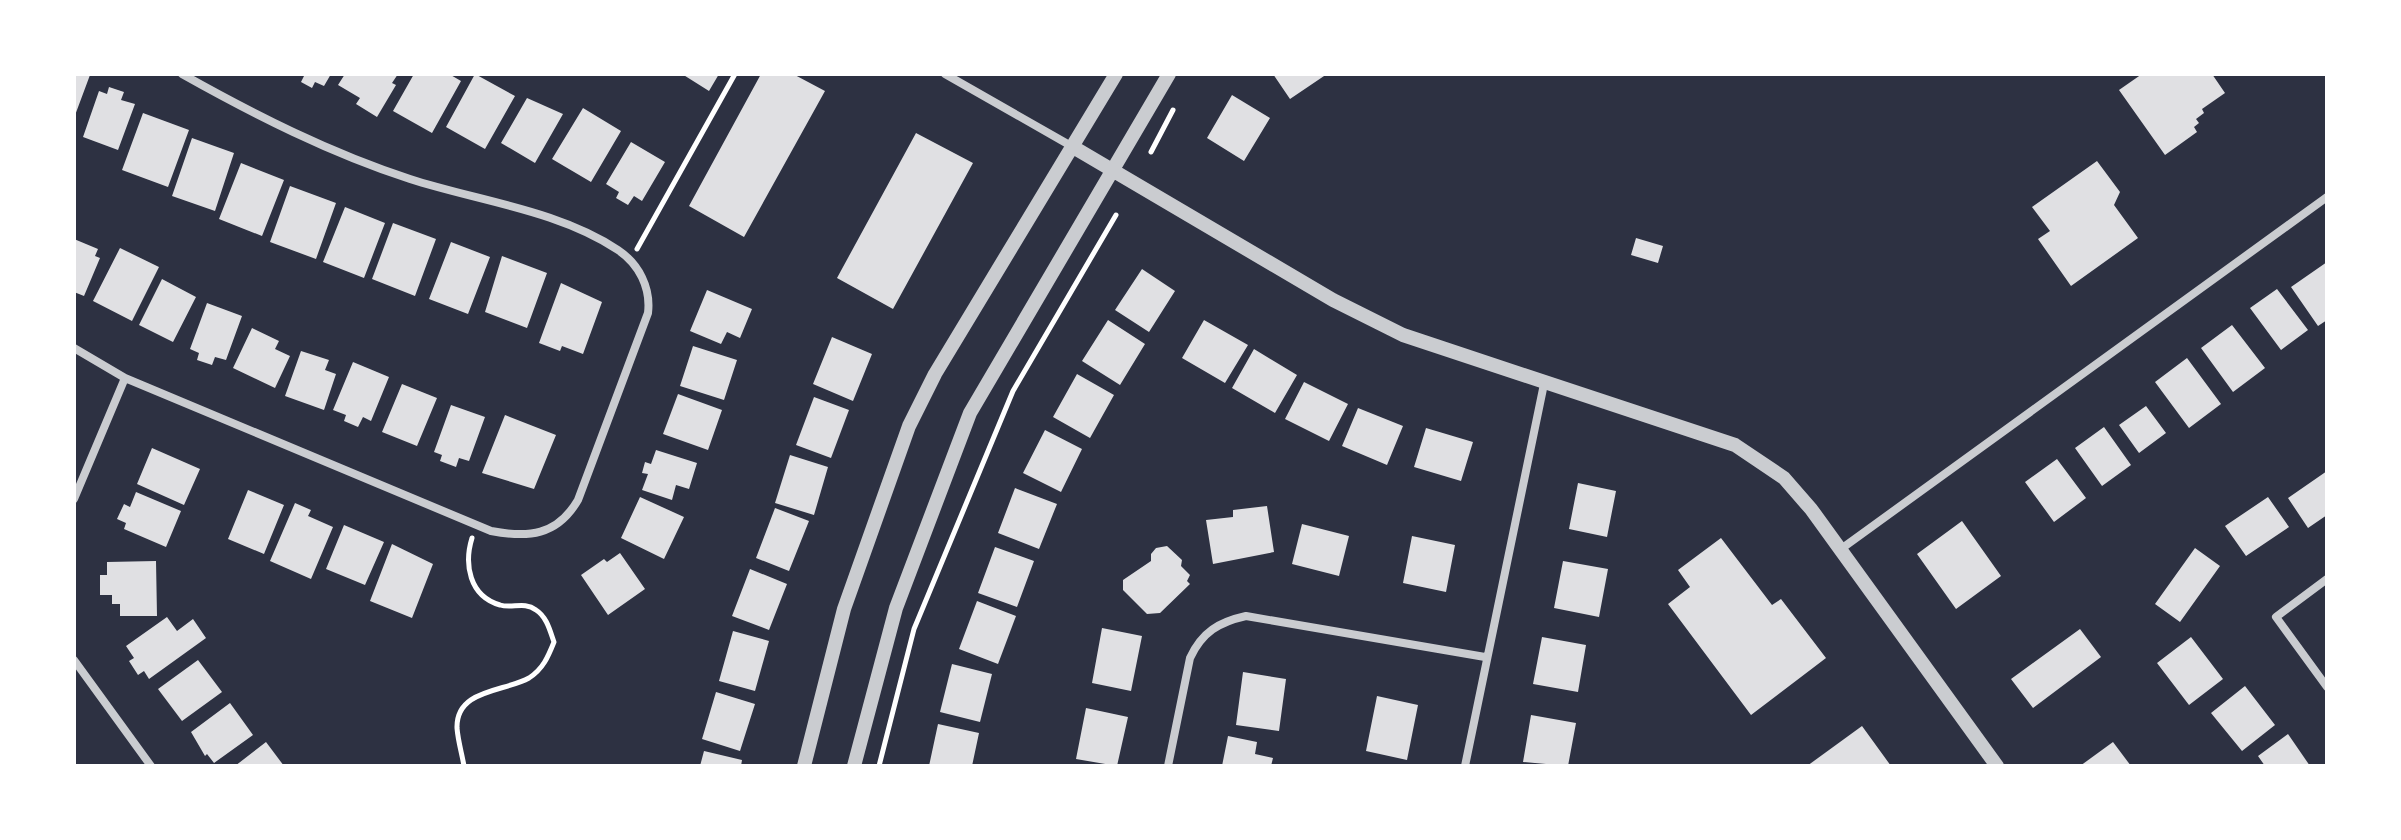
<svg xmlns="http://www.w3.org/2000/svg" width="2401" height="840" font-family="Lato,sans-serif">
<rect width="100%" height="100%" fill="#2d3142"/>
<path fill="#e0e0e3" d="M74 74 90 75 74 118Z
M305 74H331L324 86 315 82 312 88 301 82Z
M345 74H398L392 83 396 85 377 117 356 104 360 98 338 85Z
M414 74H449L461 81 432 133 393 111Z
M475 74 515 96 485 149 446 127Z
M682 74H719L709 91Z
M761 74H793L825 91 744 237 689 206Z
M1273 74H1327L1290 99Z
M2142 74H2212L2225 93 2202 109 2204 113 2196 119 2199 123 2194 127 2197 132 2165 155 2119 90Z
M109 87 124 92 121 100 135 104 118 150 83 137 99 91 107 94Z
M1232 95 1270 118 1244 161 1207 138Z
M527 98 563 114 535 163 501 143Z
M583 108 621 131 591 182 552 159Z
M143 113 189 130 168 187 122 170Z
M916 133 973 163 893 309 837 278Z
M192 138 234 153 215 211 172 196Z
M631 142 665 162 642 201 634 196 628 205 616 198 619 192 606 184Z
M2097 161 2120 192 2114 205 2138 238 2071 286 2038 239 2050 231 2032 207Z
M241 163 284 180 262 236 219 219Z
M290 186 336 203 316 259 270 242Z
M345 207 385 223 364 278 323 262Z
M393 223 436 239 415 296 372 279Z
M1636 238 1663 246 1658 263 1631 255Z
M74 239 98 249 95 256 100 258 84 296 74 292Z
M451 242 490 257 468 314 429 299Z
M120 248 159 267 132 321 93 301Z
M502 256 547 273 527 328 485 312Z
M2327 262V320L2318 326 2291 287Z
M1142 269 1175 291 1149 332 1115 310Z
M162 279 196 297 173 342 139 325Z
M561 283 602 302 583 354 562 346 560 351 539 343Z
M2277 289 2308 330 2281 350 2250 308Z
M707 290 752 309 740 338 727 332 721 344 690 331Z
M207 303 242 316 226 360 215 357 212 365 197 360 199 353 190 349Z
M1108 320 1145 344 1120 385 1082 361Z
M1204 320 1248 345 1225 383 1182 358Z
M2232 325 2265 368 2233 392 2201 348Z
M252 328 279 341 275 349 290 356 275 388 233 368Z
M832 337 872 354 853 401 813 384Z
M693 346 737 360 724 400 680 386Z
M1254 349 1297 375 1275 413 1232 388Z
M301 351 329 360 325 370 336 374 324 410 285 396Z
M2187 358 2221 404 2189 428 2155 382Z
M353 362 389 377 371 421 363 417 358 427 344 421 346 415 333 410Z
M1077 374 1114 395 1090 438 1053 417Z
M1304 382 1348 404 1329 441 1285 419Z
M402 384 437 398 417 446 382 432Z
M678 394 722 410 708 450 663 434Z
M814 397 849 410 831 458 796 445Z
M451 405 485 417 469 461 459 458 456 467 440 461 442 455 434 452Z
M2146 406 2166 433 2139 453 2119 425Z
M1358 408 1403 426 1387 465 1342 446Z
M505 415 556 435 534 489 482 473Z
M2104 427 2131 465 2102 486 2075 448Z
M1426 428 1473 442 1461 481 1414 467Z
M1045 430 1082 449 1061 492 1023 473Z
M152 448 200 469 184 505 137 484Z
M656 450 697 463 689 489 676 485 672 500 642 490 648 474 642 473 645 462 651 464Z
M790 455 828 467 814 515 775 503Z
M2057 459 2086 498 2054 522 2025 482Z
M2327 471V515L2308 528 2288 498Z
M1578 483 1616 491 1607 537 1569 529Z
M1015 488 1057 504 1039 549 998 533Z
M248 490 284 505 264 554 228 539Z
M136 492 181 511 166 547 124 529 126 523 117 519 124 504 130 507Z
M640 497 684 517 664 559 621 538Z
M2268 497 2289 527 2246 556 2225 526Z
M295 503 311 510 308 516 333 527 311 579 270 561Z
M1267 506 1274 552 1213 564 1206 520 1233 517V510Z
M775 508 809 521 789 571 756 558Z
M1962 521 2001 576 1956 609 1917 554Z
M1302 524 1349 536 1339 576 1292 564Z
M344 525 384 542 365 585 326 569Z
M1412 536 1455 545 1446 592 1403 583Z
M1721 538 1772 605 1781 599 1826 658 1751 715 1668 604 1690 587 1678 570Z
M392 544 433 564 412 618 370 601Z
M1167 546 1182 560 1181 566 1190 575 1187 581 1190 584 1160 613 1147 614 1123 590V580L1151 561V554L1156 548Z
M995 547 1034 561 1017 607 978 593Z
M2195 548 2220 566 2180 622 2155 604Z
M620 553 645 589 608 615 581 575 604 559 607 562Z
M156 561 157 616H120V604H112V595H100V575H107V562Z
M1563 561 1608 569 1599 617 1554 608Z
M750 569 787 584 769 630 732 616Z
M977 601 1016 616 998 664 959 649Z
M167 617 177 631 193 619 206 638 149 679 144 671 138 675 129 661 134 658 126 646Z
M1102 628 1142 636 1131 691 1092 683Z
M2080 629 2101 657 2033 708 2011 679Z
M733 631 769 641 755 691 719 681Z
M1542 637 1586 645 1578 692 1533 684Z
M2191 637 2223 679 2189 705 2157 663Z
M198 660 222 692 182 721 158 689Z
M952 664 992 674 980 722 940 712Z
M1243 672 1286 679 1279 731 1236 725Z
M2245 686 2275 725 2242 751 2211 713Z
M716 692 755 704 740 751 702 739Z
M1377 696 1418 705 1407 760 1366 751Z
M230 703 253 735 214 763 207 754 205 756 191 732Z
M1086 708 1128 717 1117 766 1076 759Z
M1531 715 1576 723 1568 766 1523 762Z
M938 724 979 733 972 766H929Z
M1862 726 1891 766H1807Z
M2288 734 2310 766H2265L2258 756Z
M1228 736 1257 742 1255 754 1273 758 1271 766H1222Z
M266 742 284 766H235Z
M2113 742 2131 766H2080Z
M704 751 742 760 741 766H700Z"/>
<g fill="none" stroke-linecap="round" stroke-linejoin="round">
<path stroke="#fff" stroke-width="5" d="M1151 152 1173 110
M637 249 735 74
M464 766C462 754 458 741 457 728 456 689 504 692 529 678 543 669 548 657 554 642 550 631 547 617 536 610 524 601 512 609 500 605 469 596 464 564 472 538
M879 766 914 629 1013 391 1116 215"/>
<path stroke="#caccd0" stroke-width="8" d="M945 74 1073 147
M74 348 125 378 491 531C528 538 557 536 578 500L648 313C651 288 639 264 618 250 558 210 478 201 410 179 330 153 255 115 182 74
M74 499 125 378
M1841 549 2327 197
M2327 579 2276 617 2327 687
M74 660 151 766
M1168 766 1190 658C1202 632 1219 622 1246 616L1485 657
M1465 766 1544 384"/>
<path stroke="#caccd0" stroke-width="14" d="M1073 147 1333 300 1403 335 1735 445 1784 478 1811 509 1997 766
M804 766 844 609 909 426 935 374 1116 74
M854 766 896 608 970 413 1169 74"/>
</g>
<rect width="2401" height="840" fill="none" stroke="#ffffff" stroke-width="152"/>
</svg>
